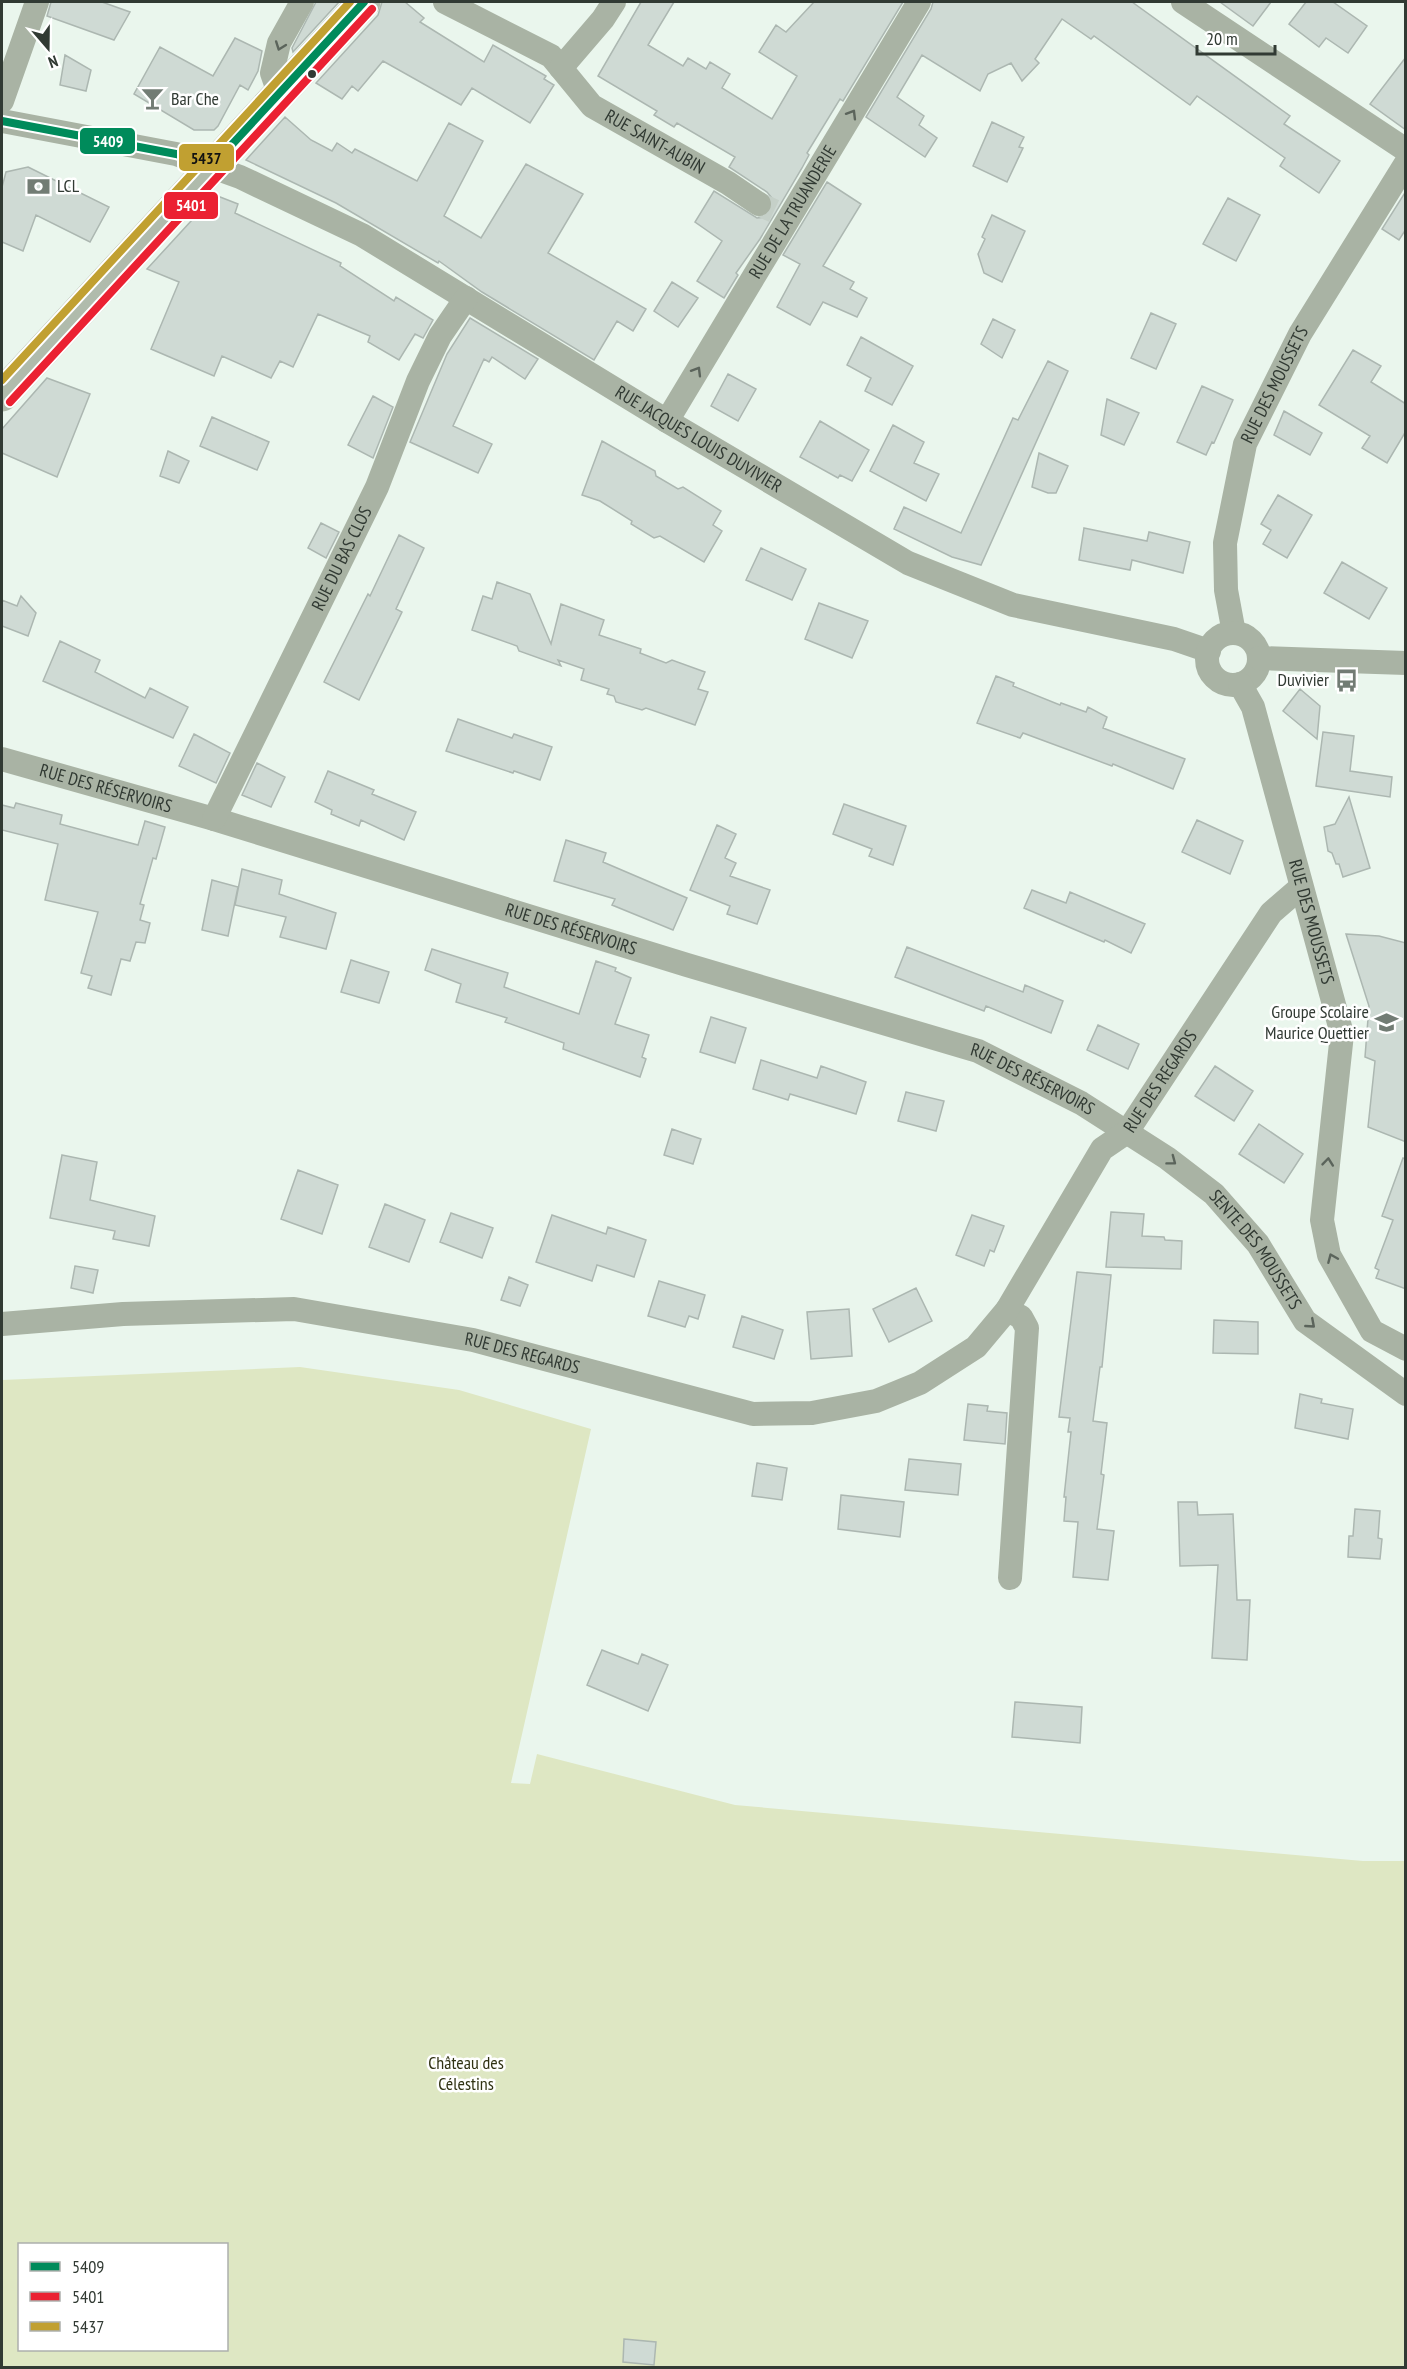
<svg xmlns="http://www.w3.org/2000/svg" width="1407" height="2369" font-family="'PT Sans Narrow',sans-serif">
<rect width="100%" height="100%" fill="#eaf6ed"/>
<path fill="#dee7c3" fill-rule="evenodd" d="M300 1367 459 1390 591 1429 511 1783 530 1784 537 1754 735 1805 1363 1861H1405V2367H2V1380ZM20 2244H226V2350H20Z"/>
<path fill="#cfdad4" stroke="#acb7b1" stroke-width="1.5" d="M51 2H102L130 12 114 40 47 16Z
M316 2H339L293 52 292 48Z
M382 2H405L424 18 420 22 484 62 493 45 546 76 544 79 554 85 530 123 472 88 461 105 383 61 358 91 352 86 342 99 316 83 378 15Z
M641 2H674L648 45 683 66 688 58 706 69 710 62 730 74 722 88 772 119 797 76 759 52 776 25 786 32 814 2H903L843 101 840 99 807 153 809 155 802 168 760 239 736 273 738 275 724 298 697 281 722 241 695 222 714 191 757 218 765 217 770 212 773 206 772 198 767 192 729 167 735 157 677 123 674 127 654 115 657 111 598 76Z
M933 2H1132L1290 116 1284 124 1340 161 1319 193 1280 166 1285 158 1197 96 1190 105 1094 36 1091 39 1062 19 1035 59 1039 63 1022 81 1011 63 988 74 980 91 922 55 897 97 924 116 919 125 937 138 925 157 866 117 931 9Z
M1220 2H1271L1253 26Z
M1306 2H1333L1367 26 1348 53 1326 38 1319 47 1289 24Z
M235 38 262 51 258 71 248 90 240 85 218 126 214 130H194L134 94 160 47 213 76Z
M65 55 91 70 86 91 60 85Z
M1406 57V130L1370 104Z
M285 117 311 140 332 151 337 143 352 153 355 149 417 181 449 123 483 141 444 216 481 238 526 164 583 194 548 253 646 309 633 331 617 321 594 360 482 292 439 261 438 263 336 203 246 160Z
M992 122 1024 137 1019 147 1023 148 1007 182 973 166Z
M28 167 109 207 90 242 36 215 23 251 2 242V187L6 172Z
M827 182 861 204 823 266 854 282 850 289 867 298 857 317 823 302 810 325 777 307 800 264 783 255Z
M1406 191V229L1399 240 1382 229Z
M215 195 238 204 235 213 341 263 340 266 394 301 396 297 433 320 423 338 415 334 399 360 368 342 370 336 318 314 293 367 280 361 271 378 222 356 214 376 151 349 179 282 147 269Z
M1228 198 1260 215 1236 261 1203 244Z
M992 215 1025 231 1002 282 984 273 978 254 985 239 982 237Z
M672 282 698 298 678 327 654 311Z
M1151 313 1176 324 1156 369 1131 358Z
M470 318 538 359 525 379 492 357 489 362 484 359 453 426 492 444 478 473 410 442 447 354Z
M993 319 1015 330 1002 358 981 344Z
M861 337 913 366 892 405 865 391 871 378 847 365Z
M1353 350 1381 366 1371 382 1406 404V431L1387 463 1362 448 1370 436 1319 405Z
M1048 361 1068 371 981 565 952 557 894 529 904 507 961 533 1013 418 1018 420Z
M728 374 756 389 738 421 711 406Z
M47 378 90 394 57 477 2 453V429Z
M1202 386 1233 400 1214 443 1212 442 1206 455 1177 442Z
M373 396 393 407 373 458 348 445Z
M1107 399 1139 413 1124 445 1101 435Z
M1284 411 1322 433 1310 455 1274 435Z
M212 417 269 442 257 470 200 446Z
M820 421 869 450 852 481 840 475 838 478 800 457Z
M893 425 924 442 914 463 939 474 926 501 870 471Z
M602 441 655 471 656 476 678 489 683 487 721 511 713 525 722 531 704 562 660 536 654 538 631 524 632 521 600 501 582 495Z
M168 451 189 461 179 483 160 476Z
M1039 453 1068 466 1056 493H1048L1032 487Z
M1278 495 1312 515 1287 558 1263 544 1271 530 1261 524Z
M321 523 339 532 326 558 308 548Z
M1084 528 1147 541 1149 532 1190 542 1183 573 1132 560 1130 570 1079 560Z
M399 535 424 548 396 609 402 612 359 700 324 682 368 594 370 596Z
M761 548 806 569 792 600 746 580Z
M1342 562 1387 588 1369 619 1324 593Z
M497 582 530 594 551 644 561 604 604 620 599 635 641 649 640 653 666 663 672 660 705 672 698 689 708 692 695 725 646 708 642 710 616 702 614 696 607 694 609 689 581 680 584 669 558 660 561 666 519 651 517 646 472 630 483 596 492 599Z
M21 596 36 613 28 636 2 626V600L17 606Z
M819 603 868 621 852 658 805 639Z
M60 641 100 660 95 672 145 698 150 688 188 707 173 738 43 681Z
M996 676 1014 683 1013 686 1060 705 1061 703 1086 712 1088 707 1107 717 1103 728 1185 759 1173 789 1113 764 1112 766 1023 733 1020 738 977 723Z
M1300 689 1320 706 1317 739 1283 711Z
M458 719 512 738 514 734 552 747 540 780 514 771 513 773 446 751Z
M1323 732 1354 736 1350 771 1392 777 1390 797 1316 786Z
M194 734 230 753 216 783 179 766Z
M257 763 285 777 271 807 242 795Z
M328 771 374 790 372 794 416 812 404 840 361 820 359 826 331 814 332 810 315 802Z
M1349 797 1370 868 1343 877 1339 864H1336L1332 853 1328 851 1324 827 1335 824Z
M16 803 62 815 60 824 138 845 145 821 165 827 156 859 153 858 140 904 144 905 140 920 150 923 145 943 136 942 130 961 121 959 111 995 88 988 92 976 81 973 98 912 45 900 58 844 2 830V805L14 808Z
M844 804 906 826 893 865 869 856 872 849 833 834Z
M1197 820 1243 841 1230 874 1182 852Z
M717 825 736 834 725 858 736 863 730 876 770 890 757 924 727 914 730 906 690 890Z
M566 840 606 853 603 862 687 898 673 930 612 905 615 899 554 881Z
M242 869 282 880 279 894 336 913 326 949 280 937 286 917 235 905Z
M212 880 238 887 228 936 202 930Z
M1032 890 1066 903 1070 892 1145 924 1131 953 1105 940 1104 942 1024 908Z
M1346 934 1379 936 1406 943V1142L1368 1127 1375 1061 1365 1057 1369 1006Z
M907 947 1023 992 1025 985 1063 1001 1051 1033 986 1006 984 1011 895 977Z
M432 949 508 973 504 987 579 1014 596 961 616 968 615 971 631 978 615 1024 649 1035 642 1057 646 1059 640 1077 563 1049 564 1043 505 1022 507 1018 456 1002 461 984 425 970Z
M351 960 389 972 379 1003 341 992Z
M711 1017 746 1028 735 1063 700 1052Z
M1098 1025 1139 1044 1128 1069 1087 1050Z
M761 1060 817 1078 821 1066 866 1082 856 1114 790 1094 788 1100 753 1089Z
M1215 1066 1253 1091 1234 1121 1195 1096Z
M906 1092 944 1101 936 1131 898 1121Z
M1259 1124 1303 1154 1284 1183 1239 1154Z
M672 1129 701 1139 693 1164 664 1155Z
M62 1155 97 1162 90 1200 155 1216 149 1246 113 1239 115 1231 50 1218Z
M1403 1158 1406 1159V1289L1376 1278 1379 1270 1375 1268 1393 1220 1382 1216Z
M298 1170 338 1185 322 1234 281 1219Z
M385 1204 425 1220 409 1262 369 1247Z
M1111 1212 1144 1214 1142 1236 1164 1237 1165 1240 1182 1241 1181 1269 1106 1267Z
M451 1213 493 1228 482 1258 440 1242Z
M552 1215 606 1234 608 1227 646 1240 634 1277 597 1265 592 1281 536 1262Z
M972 1215 1004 1226 994 1252 990 1250 984 1266 956 1255Z
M75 1266 98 1270 93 1293 71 1288Z
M1077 1272 1111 1275 1102 1367H1100L1093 1421 1107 1423 1101 1474 1104 1475 1097 1529 1114 1531 1108 1580 1073 1577 1078 1522 1064 1521 1066 1497H1064L1071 1432H1068L1070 1418 1059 1417Z
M509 1277 528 1285 520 1306 501 1300Z
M659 1281 705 1295 698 1319 689 1316 685 1327 648 1316Z
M916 1288 932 1321 889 1342 873 1309Z
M849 1309 852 1356 811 1359 807 1312Z
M742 1316 783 1330 774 1359 733 1347Z
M1214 1320 1258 1322V1354L1213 1353Z
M1300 1394 1322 1399 1321 1403 1353 1409 1348 1439 1295 1428Z
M968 1404 988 1406 987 1411 1007 1413 1005 1444 964 1440Z
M909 1459 961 1464 958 1495 905 1490Z
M757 1463 787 1468 782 1500 752 1496Z
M841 1495 904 1502 900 1537 838 1529Z
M1178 1502H1197L1198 1515 1233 1514 1237 1600H1250L1247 1660 1212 1658 1218 1565 1180 1566Z
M1355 1509 1380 1511 1378 1538 1382 1539 1380 1559 1348 1557 1349 1536H1353Z
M602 1650 638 1664 642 1654 668 1665 648 1711 587 1685Z
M1015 1702 1082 1707 1080 1743 1012 1737Z
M624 2339 656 2342 654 2365 623 2362Z"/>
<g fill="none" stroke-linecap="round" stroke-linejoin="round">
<path stroke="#c5d0c8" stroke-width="24" stroke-dasharray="24 12" stroke-linecap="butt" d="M759 204 774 211"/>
<g stroke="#a9b3a4" stroke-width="24">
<path id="s1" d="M445 2 551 56 592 106 728 183 759 204"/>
<path d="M1183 2 1406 150"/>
<path d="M561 68 603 19 614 2"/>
<path d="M279 93 272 73 279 43 302 2"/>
<path d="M2 101 37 2"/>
<path id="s2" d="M2 121 176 154 240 177 362 235 667 421 908 563 1013 605 1174 639 1209 651"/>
<path id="s3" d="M667 421 919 2"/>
<path id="s4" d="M1234 633 1226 590 1225 543 1245 444 1300 334 1406 163"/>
<circle cx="1233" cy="659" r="26"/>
<path d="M1259 658 1406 663"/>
<path id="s5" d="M1240 684 1253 707 1342 1034 1322 1220 1329 1255 1372 1331 1406 1349"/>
<path id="s6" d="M2 759 214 819 687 965 978 1051 1081 1103 1167 1158 1214 1194 1258 1244 1305 1321 1406 1394"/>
<path id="s7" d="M214 819 377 487 418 381 440 336 466 298"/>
<path d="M1007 1310 1021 1317 1027 1328 1010 1578"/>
<path id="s8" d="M2 1324 123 1314 294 1309 473 1340 753 1414 812 1413 876 1401 920 1383 976 1347 1007 1310 1102 1149 1127 1132 1271 913 1301 887"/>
</g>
<path stroke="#b0bbac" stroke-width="33" d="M2 395 364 2"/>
<defs>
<path id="bus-1" d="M2 121 176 154 212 166
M212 166 364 2"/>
<path id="bus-2" d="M10 402 372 9"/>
<path id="bus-3" d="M2 380 350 2"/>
</defs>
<use href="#bus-1" stroke="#fff" stroke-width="12"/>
<use href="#bus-2" stroke="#fff" stroke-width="12"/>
<use href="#bus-3" stroke="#fff" stroke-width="12"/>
<use href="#bus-1" stroke="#008b5b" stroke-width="8"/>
<use href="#bus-2" stroke="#eb2132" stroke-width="8"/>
<use href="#bus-3" stroke="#c1a031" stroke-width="8"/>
</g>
<defs><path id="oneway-chevron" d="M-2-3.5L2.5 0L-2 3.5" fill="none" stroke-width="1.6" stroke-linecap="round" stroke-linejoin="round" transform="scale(1.5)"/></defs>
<g stroke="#5b645b">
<use href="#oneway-chevron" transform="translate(280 46) rotate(110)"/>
<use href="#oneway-chevron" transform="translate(852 114) rotate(-59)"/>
<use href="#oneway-chevron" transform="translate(697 371) rotate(-59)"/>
<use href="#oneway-chevron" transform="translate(1172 1161) rotate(37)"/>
<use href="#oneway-chevron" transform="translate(1328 1162) rotate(-84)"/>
<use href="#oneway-chevron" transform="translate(1332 1258) rotate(-113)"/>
<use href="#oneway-chevron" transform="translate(1311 1324) rotate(41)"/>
</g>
<defs>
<symbol id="bar-bare" viewBox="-9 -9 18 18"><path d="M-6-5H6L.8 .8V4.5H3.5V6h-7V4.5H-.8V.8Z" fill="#727c74" stroke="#fff" stroke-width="2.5" paint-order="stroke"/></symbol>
<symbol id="bank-bare" viewBox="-9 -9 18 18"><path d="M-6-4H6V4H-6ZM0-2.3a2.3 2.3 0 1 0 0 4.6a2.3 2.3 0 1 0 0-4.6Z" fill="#727c74" stroke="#fff" stroke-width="2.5" paint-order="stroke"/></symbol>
<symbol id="bus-bare" viewBox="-9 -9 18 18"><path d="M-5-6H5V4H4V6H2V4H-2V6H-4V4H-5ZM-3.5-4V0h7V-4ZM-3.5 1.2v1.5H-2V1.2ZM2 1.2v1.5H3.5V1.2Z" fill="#727c74" stroke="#fff" stroke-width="2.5" paint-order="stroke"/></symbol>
<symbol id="school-bare" viewBox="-9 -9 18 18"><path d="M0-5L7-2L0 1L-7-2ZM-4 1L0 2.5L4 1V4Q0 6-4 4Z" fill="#727c74" stroke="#fff" stroke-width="2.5" paint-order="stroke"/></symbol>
</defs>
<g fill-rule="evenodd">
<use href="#bar-bare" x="136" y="82" width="33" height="33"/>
<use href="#bank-bare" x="22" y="170" width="33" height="33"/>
<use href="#bus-bare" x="1330" y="664" width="33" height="33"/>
<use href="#school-bare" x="1370" y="1006" width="33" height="33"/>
</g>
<circle fill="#313a33" stroke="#fff" stroke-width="2" cx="312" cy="74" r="5"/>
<g text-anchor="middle" stroke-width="5" stroke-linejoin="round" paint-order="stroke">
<g font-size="18" fill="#313a33" stroke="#fff" text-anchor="start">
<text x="171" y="105">Bar Che</text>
<text x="57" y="192">LCL</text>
<text x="1329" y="686" text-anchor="end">Duvivier</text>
<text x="1369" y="1018" text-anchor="end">Groupe Scolaire<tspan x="1369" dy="21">Maurice Quettier</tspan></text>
</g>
<g font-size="18" fill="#313a33" stroke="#fff">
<text dy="6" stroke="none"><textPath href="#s1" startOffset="256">RUE SAINT-AUBIN</textPath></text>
<text dy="6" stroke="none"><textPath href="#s3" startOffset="244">RUE DE LA TRUANDERIE</textPath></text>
<text dy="6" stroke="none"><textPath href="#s4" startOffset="258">RUE DES MOUSSETS</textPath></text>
<text dy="6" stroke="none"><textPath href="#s2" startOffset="774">RUE JACQUES LOUIS DUVIVIER</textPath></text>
<text dy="6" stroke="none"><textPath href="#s7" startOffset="290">RUE DU BAS CLOS</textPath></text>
<text dy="6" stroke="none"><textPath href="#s6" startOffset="108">RUE DES RÉSERVOIRS</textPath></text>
<text dy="6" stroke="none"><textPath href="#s5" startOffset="249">RUE DES MOUSSETS</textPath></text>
<text dy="6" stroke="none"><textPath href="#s6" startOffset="594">RUE DES RÉSERVOIRS</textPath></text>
<text dy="6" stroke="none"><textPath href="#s6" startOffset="1080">RUE DES RÉSERVOIRS</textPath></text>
<text dy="6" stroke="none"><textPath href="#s8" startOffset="1328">RUE DES REGARDS</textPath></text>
<text dy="6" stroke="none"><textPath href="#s6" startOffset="1365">SENTE DES MOUSSETS</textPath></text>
<text dy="6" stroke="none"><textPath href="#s8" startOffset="525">RUE DES REGARDS</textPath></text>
</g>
<g font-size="18" fill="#303213" stroke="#fff">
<text x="466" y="2069">Château des<tspan x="466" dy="21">Célestins</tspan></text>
</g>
</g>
<g stroke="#fff" stroke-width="2">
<rect x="79" y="127" width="57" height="28" rx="6" fill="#008b5b"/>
<rect x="178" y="143" width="57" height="29" rx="6" fill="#c1a031"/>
<rect x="163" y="191" width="56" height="29" rx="6" fill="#eb2132"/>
</g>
<g font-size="16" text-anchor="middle" font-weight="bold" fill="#fff">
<text x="108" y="147">5409</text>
<text x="191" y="211">5401</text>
</g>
<g font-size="16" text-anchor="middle" font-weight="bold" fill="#111">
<text x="206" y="164">5437</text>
</g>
<rect width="1407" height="2369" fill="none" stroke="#313a33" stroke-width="6"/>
<rect x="18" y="2243" width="210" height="108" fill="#ffffff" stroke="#adb0ad" stroke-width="1.5"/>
<rect x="30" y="2262" width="30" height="9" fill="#008b5b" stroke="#adb0ad" stroke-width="1.5"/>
<text x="72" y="2273" font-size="18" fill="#313a33">5409</text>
<rect x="30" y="2292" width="30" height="9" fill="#eb2132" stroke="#adb0ad" stroke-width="1.5"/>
<text x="72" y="2303" font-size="18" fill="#313a33">5401</text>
<rect x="30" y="2322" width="30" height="9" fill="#c1a031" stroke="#adb0ad" stroke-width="1.5"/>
<text x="72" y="2333" font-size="18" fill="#313a33">5437</text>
<g transform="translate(48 48) rotate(160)" stroke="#ffffff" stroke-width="4.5" paint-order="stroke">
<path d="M0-4.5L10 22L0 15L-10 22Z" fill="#313a33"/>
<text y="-9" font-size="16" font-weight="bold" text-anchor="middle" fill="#313a33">N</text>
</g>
<path d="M1197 45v9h78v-9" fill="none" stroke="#313a33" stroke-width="3"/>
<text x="1206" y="45" font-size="18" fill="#313a33" stroke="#ffffff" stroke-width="4.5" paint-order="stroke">20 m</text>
</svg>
